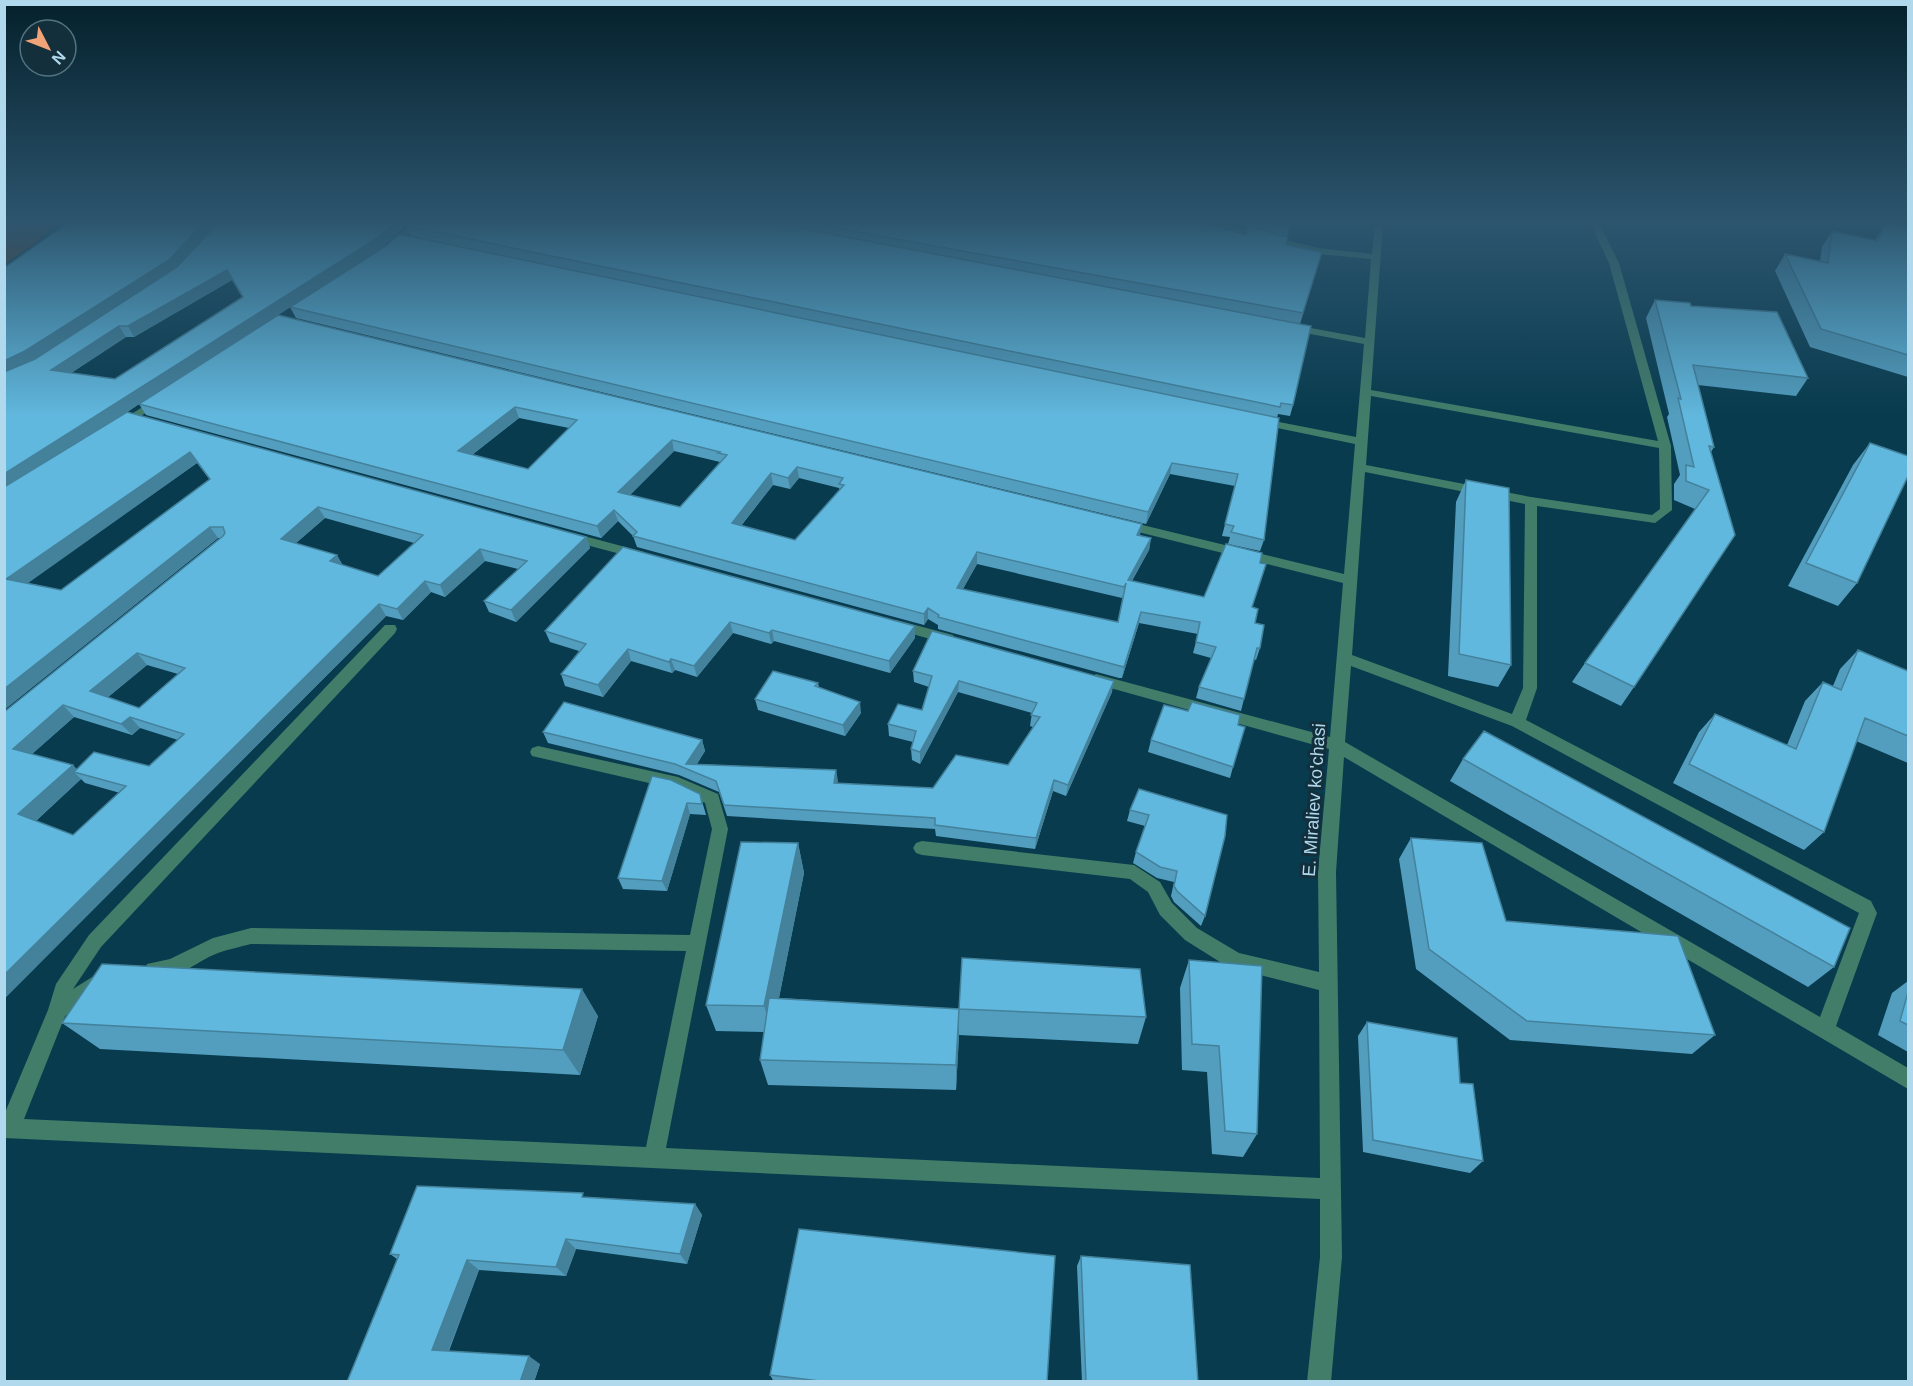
<svg xmlns="http://www.w3.org/2000/svg" width="1913" height="1386" font-family="Arial,sans-serif">
<rect width="100%" height="100%" fill="#083b4e"/>
<path fill="#693a1f" d="M5 223H57L37 242 5 264Z"/>
<g fill="none" stroke-linecap="round" stroke-linejoin="round">
<path fill="#427d69" fill-rule="evenodd" d="M412 223H421L392 251H386V247Z
M1204 223H1219L1318 248 1372 254 1375 223H1383L1371 390 1658 441 1609 263 1590 223H1599L1619 263 1671 446 1672 510 1655 523 1537 506V688L1526 720 1871 901 1877 913 1836 1026 1908 1068V1089L1344 757 1336 872 1342 1257 1331 1382H1307L1320 1257V1199L4 1138V1115L48 1010 56 984 89 935 385 625H395L397 629 395 633 101 947 73 989 97 974 104 977 106 983 104 989 65 1016 24 1119 646 1147 686 951 251 944C240 947 229 949 218 953 196 961 172 986 147 976L145 970 147 964 170 959 213 938 251 928 690 935 712 829 705 803 675 789 532 756 530 752 532 748 538 746 678 777 718 794 728 829 666 1148 1320 1178 1319 990 1228 967 1185 940 1160 915 1148 892 1130 879 922 855 916 853 913 848 916 843 922 841 1134 865 1160 882 1172 903 1197 928 1239 953 1319 972 1318 872 1329 749 1096 684 1089 679 1096 674 1330 737 1343 583 1122 528 1116 524 1122 520 1344 574 1355 444 1258 424 1252 421 1258 418 1356 437 1364 344 1289 330 1284 327 1289 324 1365 338 1371 259 1318 254ZM1371 396 1659 448 1660 509 1652 515 1531 497 1366 465ZM1365 472 1525 504 1523 688 1512 714 1352 655ZM1351 666 1512 726 1859 913 1820 1017 1345 742Z
M160 396 166 399 164 401 124 427H116L114 425Z
M569 532 644 552 646 555 639 559 564 539 563 536Z
M896 620 953 635 955 639 948 644 891 628 889 625Z"/>
</g>
<path fill="#539ebf" fill-rule="evenodd" d="M410 223H1202L1246 235 1248 223H1290L1286 245 1322 252 1300 324 1293 405 1290 416 1278 414 1277 418 1264 540 1260 551 1228 544 1230 537 1222 536 1235 486 1170 474 1146 524 296 318 290 307 411 237 407 226Z
M1886 223 1908 227V377L1810 347 1775 271 1785 254 1820 261 1822 247 1832 231 1875 240Z
M382 248 278 315 1151 538 1149 550 1132 581 1252 607 1260 648 1256 660 1254 659 1241 711 1196 698 1199 687 1211 658 1193 653 1198 634 1139 623 1122 678H1119L938 629V625L928 619 924 625 637 547 633 536 618 521 601 538 146 415 139 404 126 413 586 537 590 548 516 622 489 612 484 601 518 569 485 561 445 597 431 592 403 620 386 616 4 999V712L220 538H218L4 710V268ZM232 280 242 297 115 379 71 373 126 337H134ZM519 418 569 428 528 469 472 455ZM674 451 720 462 680 507 630 495ZM197 463 210 480 61 590 27 583ZM799 478 839 488 840 490 795 540 741 526 773 485 790 489ZM325 518 414 543 378 576 342 565 296 543ZM977 564 1122 598 1123 596 1118 622 963 589ZM147 665 178 674 139 708 108 697ZM74 717 132 735 140 728 178 740 149 766 77 769 32 754ZM81 779 85 783 120 793 73 835 36 821Z
M1655 300 1691 306 1808 378 1796 396 1698 385 1714 447 1711 452 1735 535 1634 687 1621 706 1572 682 1585 663 1695 509 1674 500V484L1680 475 1667 417 1669 414 1646 318Z
M1870 443 1857 583 1838 606 1788 586 1853 465Z
M1466 480 1511 665 1498 687 1448 676 1456 502Z
M623 547 915 638 890 673 774 641 771 644 733 633 697 677 675 670 672 673 631 661 603 697 565 686 561 674 579 651 550 642 545 631Z
M1858 650 1908 671V763L1856 741 1824 832 1804 850 1673 783 1699 732 1715 714 1787 745 1805 701 1823 682 1833 686 1840 669Z
M913 671 1112 692 1066 796 1053 791 1035 849 936 836 935 829 727 816 719 792 679 775 548 743 543 732 702 740 705 751 697 764 836 770 837 784 933 788 1008 765 1033 727 1030 726 1032 713 958 692 920 764 912 760 911 749 913 742 889 736 888 724 922 710 929 687 914 682Z
M818 683 819 688 861 713 845 736 758 710 755 699Z
M1238 725 1233 767 1230 778 1148 752 1151 740Z
M1463 759 1834 967 1808 987 1450 781Z
M652 776 700 794 706 815 690 814 667 891 623 889 618 878Z
M1139 789 1205 916 1201 926 1174 902 1171 896 1174 882 1157 878 1133 863 1136 852 1145 826 1127 821 1130 810Z
M1411 838 1506 921 1715 1035 1692 1054 1510 1040 1416 969 1399 859Z
M798 843 804 873 779 998 959 1009 1146 1017 1138 1044 959 1035 956 1090 768 1085 760 1060 764 1032 716 1031 706 1005Z
M1189 960 1257 1134 1243 1157 1212 1154 1207 1072 1182 1070 1180 988Z
M1908 981V1052L1878 1035 1892 993Z
M598 1016 580 1075 100 1049 62 1023Z
M1367 1022 1460 1083 1483 1161 1470 1173 1363 1152 1358 1036Z
M587 1197 695 1204 702 1215 687 1264 576 1249 566 1276 479 1270 449 1351 540 1364 534 1382H347L397 1259 390 1254Z
M1081 1256 1198 1382H1082L1077 1266Z
M770 1375 1047 1382H774Z"/>
<path fill="#44819b" d="M203 223H218L175 270 33 362 4 375V361Z
M394 223H409L382 248 4 491V474Z
M227 270 232 280 134 337 128 326Z
M119 326 126 337 59 381 51 370Z
M515 407 519 418 463 462 458 451Z
M672 440 674 451 622 503 618 492Z
M190 452 197 463 17 591 6 579Z
M1172 463 1170 474 1146 524 1148 512Z
M797 467 799 478 790 489 788 478Z
M771 473 773 485 734 534 732 523Z
M318 507 325 518 288 550 281 539Z
M614 510 618 521 601 538 597 526Z
M1142 524 1140 536 1137 535Z
M210 527 218 538 4 710V689Z
M586 537 590 548 516 622 511 610Z
M1151 538 1149 550 1126 591 1128 580Z
M480 549 485 561 445 597 440 585Z
M977 552V564L957 599V588Z
M337 555 344 567 330 561Z
M425 581 431 592 403 620 397 609Z
M379 604 386 616 4 999V975Z
M928 608V619L924 625V614Z
M1141 612 1139 623 1122 678 1124 667Z
M730 622 733 633 697 677 694 666Z
M915 626V638L890 673 889 661Z
M772 630 774 641 771 644 769 633Z
M628 649 631 661 603 697 598 685Z
M137 653 147 665 101 703 90 691Z
M671 659 675 670 672 673 669 662Z
M959 681 958 692 920 764V752Z
M1114 681 1112 692 1066 796 1068 785Z
M860 702 861 713 845 736 843 725Z
M63 705 74 717 25 760 13 749Z
M130 717 140 728 132 735 121 724Z
M702 740 705 751 692 771 686 764Z
M73 765 83 775 74 772 81 779 31 825 18 814Z
M836 770 838 781 835 794 834 783Z
M1054 780 1053 791 1035 849 1036 838Z
M687 803 690 814 667 891 662 881Z
M798 843 804 873 772 1032 764 1006Z
M582 989 598 1016 580 1075 563 1050Z
M959 1009V1035L956 1090V1065Z
M695 1204 702 1215 687 1264 680 1254Z
M566 1239 576 1249 566 1276 556 1267Z
M467 1260 479 1270 446 1357 432 1350Z
M529 1356 540 1364 534 1382H520Z"/>
<path fill="#61b8de" stroke="#44819b" stroke-width="1.5" fill-rule="evenodd" d="M68 223H203L169 260 25 351 4 361V268Z
M218 223H394L377 238 4 474V372L35 359 177 267ZM227 270 243 297 115 379 51 370 119 326H128Z
M410 223H773L1311 326 1293 405 1281 403 1280 407 407 226Z
M809 223H1202L1246 235 1247 226 1288 237 1286 245 1322 252 1303 313Z
M1886 223H1893L1908 227V355L1821 329 1785 254 1828 263 1832 231 1877 241Z
M399 234 1279 418 1264 540 1231 532 1234 526 1225 524 1238 474 1172 463 1148 512 290 307 386 246Z
M1655 300 1690 303 1691 306 1777 312 1808 378 1693 365 1714 447 1709 446 1735 535 1634 687 1585 663 1709 490 1686 481V465L1694 467 1678 398 1681 399Z
M278 315 1142 524 1137 535 1151 538 1128 580 1204 597 1226 544 1262 553 1260 563 1266 564 1252 607 1258 609 1255 623 1264 625 1260 648H1257L1244 699 1199 687 1216 647 1196 642 1200 622 1141 612 1124 667 1120 666 938 617 939 615 928 608 924 614 633 536 637 532 614 510 597 526 139 404ZM515 407 577 420 528 469 458 451ZM672 440 720 452 718 453 727 455 680 507 618 492ZM797 467 843 478 839 484 844 485 795 540 732 523 771 473 788 478ZM977 552 1124 587 1126 583 1118 622 957 588Z
M127 412 586 537 511 610 484 601 527 561 480 549 440 585 425 581 397 609 379 604 4 975V712L223 536 225 533 223 527H210L4 689V487ZM190 452 210 479 61 590 6 579ZM318 507 423 535 378 576 330 561 337 555 281 539ZM137 653 185 668 139 708 90 691ZM63 705 121 724 130 717 184 734 149 766 94 752 74 772 126 786 73 835 18 814 73 765 13 749Z
M1870 443 1908 456V476L1857 583 1806 563Z
M1466 480 1509 488 1511 665 1459 654Z
M623 547 915 626 889 661 772 630 769 633 730 622 694 666 671 659 669 662 628 649 598 685 561 674 586 644 545 631Z
M932 631 1114 681 1068 785 1054 780 1036 838 935 825V818L724 805 716 781 675 764 543 732 564 702 702 740 686 764 836 770 834 783 933 788 956 755 1008 765 1040 717 1031 715 1037 703 959 681 920 752 911 749 916 731 888 724 898 704 922 710 932 676 913 671Z
M1858 650 1908 671V736L1865 718 1824 832 1689 764 1715 714 1796 749 1823 682 1841 690Z
M773 671 818 683 815 686 860 702 843 725 755 699Z
M1192 702 1240 715 1238 725 1245 727 1233 767 1151 740 1164 705 1188 711Z
M1484 731 1850 928 1834 967 1463 759Z
M652 776 671 780 700 794 702 804 687 803 662 881 618 878Z
M1139 789 1227 815 1225 836 1205 916 1177 891 1174 886 1177 871 1160 867 1136 852 1149 815 1130 810Z
M1411 838 1482 843 1506 921 1678 936 1715 1035 1527 1021 1429 949Z
M741 842 798 843 764 1006 706 1005Z
M962 958 1140 969 1146 1017 959 1009Z
M1189 960 1262 966 1257 1134 1225 1131 1219 1046 1192 1044Z
M102 964 582 989 563 1050 62 1023Z
M1908 992V1025L1900 1021Z
M769 998 959 1009 956 1065 760 1060Z
M1367 1022 1457 1038 1460 1083 1473 1084 1483 1161 1373 1140Z
M417 1186 583 1193 582 1197 695 1204 680 1254 566 1239 556 1267 467 1260 432 1350 529 1356 520 1382H347L399 1255 390 1254Z
M799 1229 1055 1256 1047 1382H828L770 1375Z
M1081 1256 1190 1265 1198 1382H1086Z"/>
<linearGradient id="sky" x2="0" y2="1"><stop stop-color="#04202b"/><stop offset="0.53" stop-color="#2c556e"/><stop offset="1" stop-color="#2c556e" stop-opacity="0"/></linearGradient>
<rect width="1913" height="417" fill="url(#sky)"/>
<g text-anchor="middle" stroke-width="6" stroke-linejoin="round" paint-order="stroke">
<g font-size="18" fill="#b1d9ed" stroke="#132f3b">
<text transform="translate(1314 800) rotate(-86)" y="6">E. Miraliev ko'chasi</text>
</g>
</g>
<rect width="1913" height="1386" fill="none" stroke="#b1d9ed" stroke-width="12"/>
<g transform="translate(48 48) rotate(132)"><circle r="28" fill="#132f3b" stroke="#527382" stroke-width="1.5"/>
<path d="M0-4.5L10 22L0 15L-10 22Z" fill="#f0a278"/>
<text y="-9" font-size="16" font-weight="bold" text-anchor="middle" fill="#b1d9ed">N</text>
</g>
</svg>
